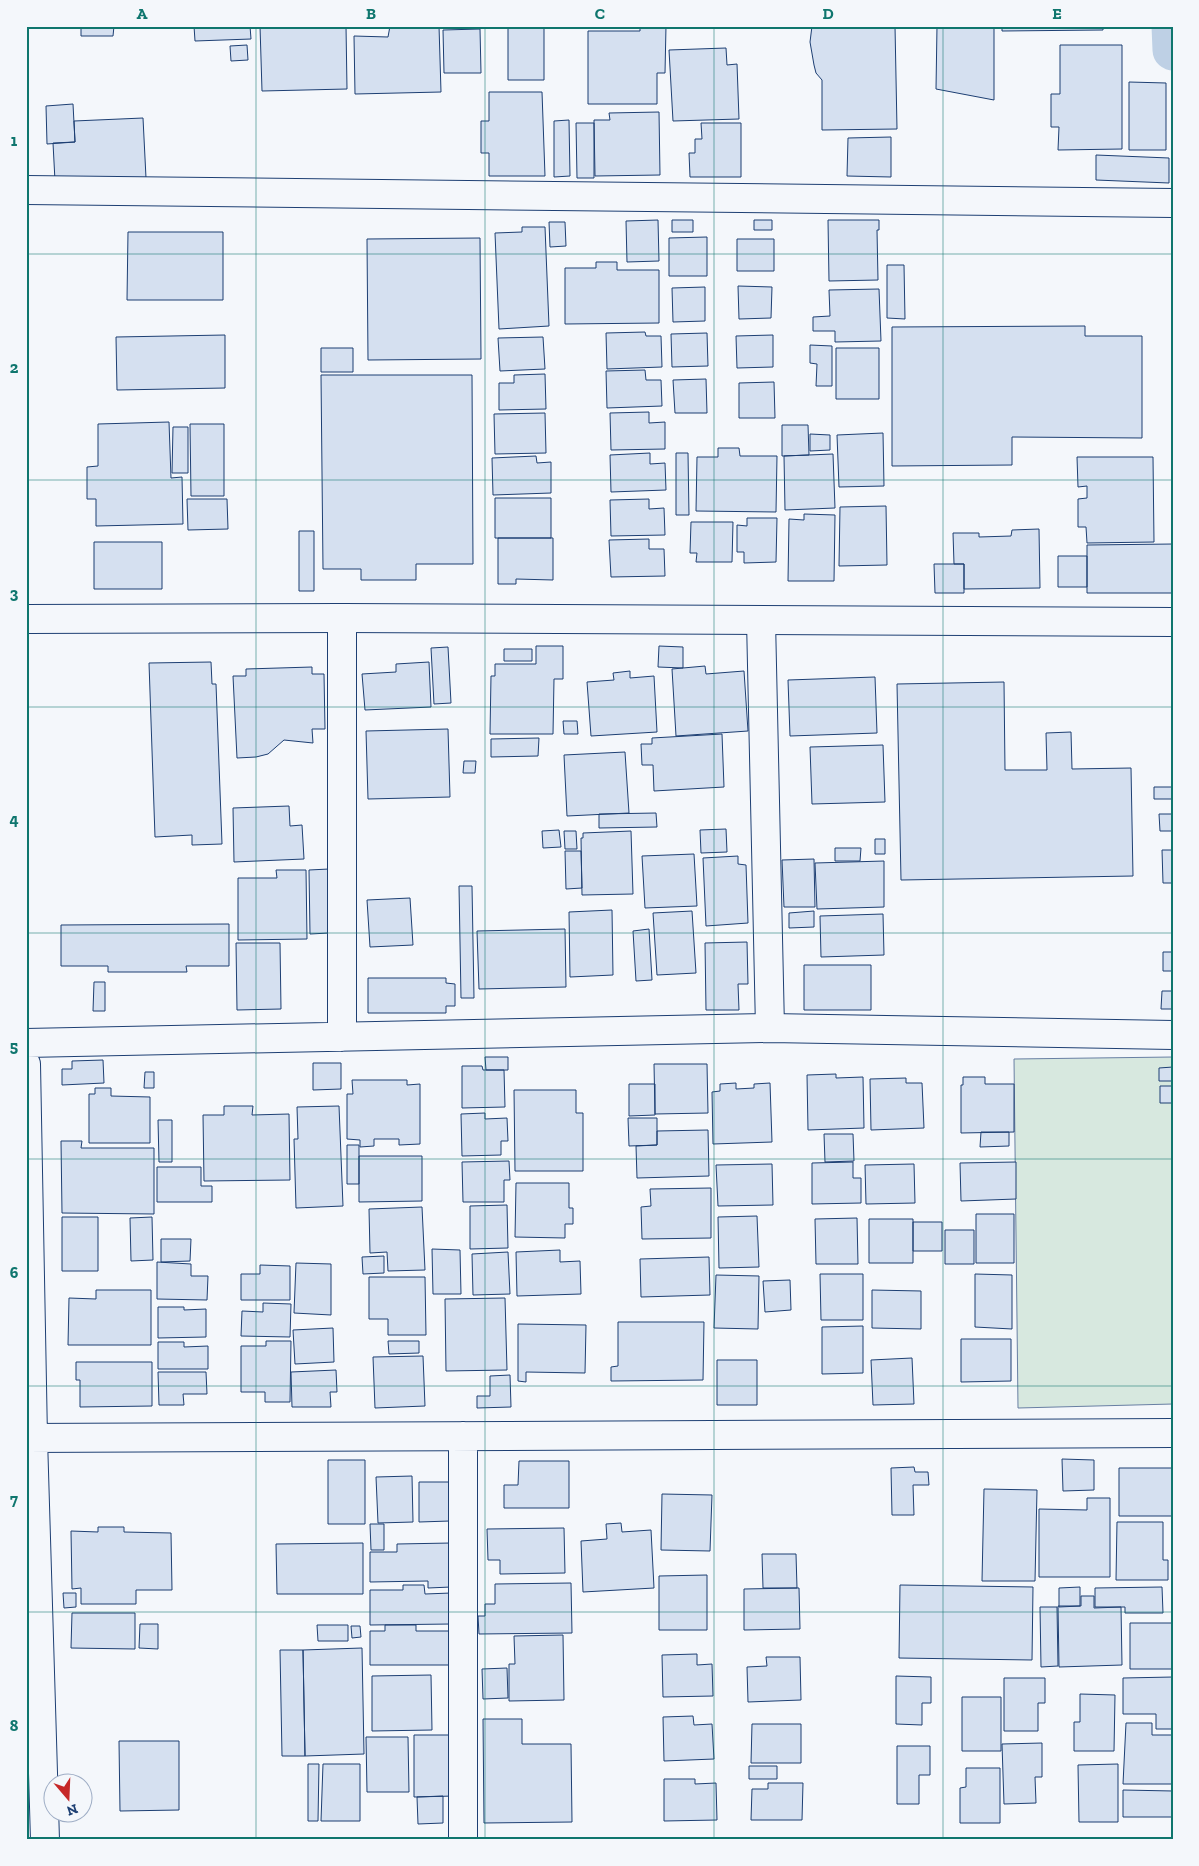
<svg xmlns="http://www.w3.org/2000/svg" width="1199" height="1866" font-family="'Zilla Slab',serif">
<rect width="100%" height="100%" fill="#f4f7fb"/>
<path fill="#d7e8df" stroke="#687fa3" d="M1173 1057V1404L1018 1408 1014 1059Z"/>
<g fill="none" stroke-linecap="round" stroke-linejoin="round">
<path stroke="#bed0e5" stroke-width="41" d="M1172 26 1173 50"/>
</g>
<path fill="#d5e0f0" stroke="#1d3f73" d="M81 26H136H114L113 36H81Z
M194 26H250L251 39 195 41Z
M260 26H346L347 89 262 91Z
M390 26H439L441 92 355 94 354 36 388 37Z
M508 26H544V80H508Z
M640 26H666L665 73H657V104H588V31H640Z
M812 26H895L897 129 822 130V80L816 73 814 65 810 42Z
M937 26H994V100L936 89Z
M1002 26H1103V30L1002 31Z
M480 29 481 73H444L443 30Z
M247 45 248 60 231 61 230 46Z
M1060 45H1122V149L1058 150 1059 127H1051V94H1060Z
M726 48 727 65 737 64 739 119 673 121 669 50Z
M1129 82 1166 83V150H1129Z
M489 92H542L545 176H489V153H481V121H489Z
M73 104 75 142 47 144 46 106Z
M659 112 660 175 595 176 594 120H610L609 113Z
M143 118 146 178 55 181 53 143 75 142 74 121Z
M569 120 570 176 554 177V121Z
M576 123H594V178H577Z
M701 123H741V177H690L689 153H695V139H702Z
M891 137V177L847 176 848 138Z
M1096 155 1169 158V183L1096 180Z
M658 220 659 261 627 262 626 221Z
M672 220H693V232H672Z
M754 220H772V230H754Z
M828 220H879V230H877L878 280 829 281Z
M549 222H565L566 246 550 247Z
M522 227H545L549 326 499 329 495 233 522 232Z
M128 232H223V300H127Z
M707 237V276H669V238Z
M480 238 481 359 368 360 367 239Z
M737 239H774V271H737Z
M596 262H617V270H659V323L565 324V268H596Z
M887 265H904L905 319 887 318Z
M738 286 772 287 771 318 739 319Z
M705 287V321L673 322 672 288Z
M879 289 881 341 835 342V331H813V317L830 316 829 290Z
M1085 326V336H1142V438L1012 437V465L892 466V327Z
M645 332 646 336H661L662 367 607 369 606 333Z
M707 333 708 366 672 367 671 334Z
M225 335V388L117 390 116 337Z
M773 335V367L737 368 736 336Z
M543 337 545 369 500 371 498 338Z
M810 345 832 346V386H816L817 364 810 363Z
M321 348H353V372H321Z
M836 348H879V399H836Z
M645 370 646 380H661L662 406 607 408 606 371Z
M545 374 546 409 499 410V383H514V375Z
M321 375H472L473 564H416V580H361V569H323Z
M706 379 707 413H675L673 380Z
M774 382 775 418H739V383Z
M649 412V423L665 422V449L611 450 610 413Z
M545 413 546 453 495 454 494 414Z
M169 422 171 478 182 477 183 524 96 526V499H87V467L98 466V424Z
M190 424H224V496H191Z
M782 425H808L809 455 782 456Z
M173 427H188V473H172Z
M883 433 884 486 839 487 837 435Z
M810 434 830 435V450L810 451Z
M718 448H739L740 456H777L776 512 696 511 697 457H718Z
M650 453V464L665 463 666 490 611 492 610 455Z
M676 453H688L689 515H676Z
M833 454 835 508 785 510 784 456Z
M536 456 537 463 551 462V493L493 495 492 458Z
M1077 457H1153L1154 542 1087 543 1086 527H1078V499L1087 498V486L1078 487Z
M495 498H551V538H495Z
M187 499H227L228 529 188 530Z
M649 499V509L664 508 665 535 611 536 610 500Z
M886 506 887 565 839 566 840 507Z
M804 514 835 515 834 581H788L789 519 804 520Z
M747 518H777L776 562 744 563V552H737V525L747 526Z
M691 522H733L732 562H696L697 553H690Z
M1039 529 1040 588 964 589V564H954L953 533H979V537L1011 536 1012 530Z
M299 531H314V591H299Z
M498 538H553V580L516 579V584H498Z
M649 539V549H664L665 576 611 577 609 540Z
M94 542H162V589H94Z
M1173 544V593H1087V545Z
M1058 556H1087V587H1058Z
M934 564H964V593H935Z
M536 646H563V679H554L553 734H490L491 676H495V664H536Z
M659 646 683 647V668L658 667Z
M448 647 451 703 434 704 431 648Z
M504 649H532V661H504Z
M211 662 212 684H216L222 844 192 845V835L155 837 149 663Z
M429 662 431 707 365 710 362 674 396 672V664Z
M705 666 706 674 744 671 748 731 676 736 672 669Z
M312 667V674H324L325 729H312L313 743 284 740 268 754 256 757 237 758 233 676H246V669Z
M630 671V678L654 676 657 732 591 736 587 682 614 680 613 673Z
M875 677 877 733 790 736 788 680Z
M1004 682 1005 770H1047L1046 733 1071 732 1072 769 1131 768 1133 876 901 880 897 684Z
M563 721H577L578 734H564Z
M448 729 450 797 368 799 366 731Z
M722 734 724 787 654 791 653 765H642L641 744H652V738Z
M539 738 538 756 491 757V739Z
M883 745 885 802 812 804 810 747Z
M625 752 629 813 567 816 564 755Z
M464 761H476L475 773H463Z
M1154 787H1173V799H1154Z
M289 806 290 826 302 825 304 859 234 862 233 808Z
M656 813 657 827 599 828V814Z
M1159 814H1172L1173 831H1160Z
M726 829 727 852 701 853 700 830Z
M559 830 561 847 543 848 542 831Z
M564 831H576L577 849H565Z
M631 831 633 894 582 895 581 838H583V833Z
M875 839H885V854H875Z
M835 848H861L860 861H835Z
M1162 850H1173V883H1163Z
M565 851H581L582 888 566 889Z
M694 854 697 906 645 908 642 856Z
M738 856V864L746 865 748 923 706 926 703 858Z
M814 859 815 907H784L782 860Z
M884 861V907L817 909 815 863Z
M329 869V933L310 934 309 870Z
M276 870H306L307 939 238 940V878H277Z
M459 886H472L474 998H461Z
M410 898 413 945 370 947 367 900Z
M612 910 613 975 570 977 569 912Z
M692 911 696 973 657 975 653 913Z
M814 911V927L789 928V913Z
M883 914 884 955 821 957 820 916Z
M229 924V966H186L187 972H108V966H61V925Z
M565 929 566 987 479 989 477 931Z
M649 929 652 980 636 981 633 931Z
M747 942 748 984H738L739 1010H706L705 943Z
M236 943H280L281 1009 237 1010Z
M1163 952H1173V971H1163Z
M804 965H871V1010H804Z
M368 978H446V983L455 984V1006H446V1013H368Z
M94 982H105V1011H93Z
M1162 991H1173V1009H1161Z
M485 1057H508V1070H486Z
M103 1060 104 1083 62 1085V1069H72V1061Z
M313 1063H341V1089L313 1090Z
M654 1064H707L708 1113 655 1114Z
M462 1066H482L483 1070H504L505 1107 462 1108Z
M1173 1067V1081H1159V1068Z
M145 1072H154V1088H144Z
M836 1074V1078L863 1077 864 1128 808 1130 807 1075Z
M963 1077H985V1084H1014V1132L961 1133V1085H963Z
M906 1078V1083H922L924 1128 871 1130 870 1079Z
M352 1080H407V1085L420 1084V1144L399 1145V1139H374V1146L360 1147V1140L347 1139V1094H353Z
M736 1083V1089L754 1088V1084L770 1083 772 1142 713 1144 712 1092 720 1091V1084Z
M629 1084H655V1115L629 1116Z
M1160 1086H1173V1103H1160Z
M95 1088H111V1096L150 1097V1143H89V1094H95Z
M514 1090H576V1113H583V1171H515Z
M224 1106H253L252 1115 289 1114 290 1180 204 1181 203 1115H224Z
M339 1106 343 1206 296 1208 294 1139H298L297 1107Z
M485 1113V1119L507 1118 508 1141H501V1155L462 1156 461 1114Z
M628 1118H657V1145L629 1146Z
M158 1120H172V1162H159Z
M708 1130 709 1176 637 1178 636 1146 657 1145V1131Z
M981 1132H1009V1146L980 1147Z
M824 1134H853L854 1161 825 1162Z
M61 1141H82L81 1148H154V1214L62 1213Z
M347 1145H359V1184H347Z
M359 1156H422V1201L359 1202Z
M509 1161 510 1180H504V1202H463L462 1162Z
M853 1162V1178H861V1203L812 1204V1163Z
M1016 1162V1199L961 1201 960 1163Z
M772 1164 773 1205 718 1206 716 1165Z
M914 1164 915 1203 866 1204 865 1165Z
M157 1167H201V1186H212V1202H157Z
M516 1183H569V1208H573V1224H565V1238L515 1237Z
M711 1188V1238L642 1239 641 1207 651 1206 650 1189Z
M507 1205 508 1248 470 1249V1206Z
M422 1207 425 1270 388 1271 387 1252 370 1253 369 1209Z
M976 1214H1014V1263H976Z
M757 1216 759 1267 719 1268 718 1217Z
M62 1217H98V1271H62Z
M152 1217 153 1260 131 1261 130 1218Z
M857 1218 858 1264H816L815 1219Z
M869 1219H913V1263H869Z
M913 1222H942V1251H913Z
M945 1230H974V1264H945Z
M161 1239H191L190 1261 161 1262Z
M432 1249 460 1250 461 1294H433Z
M560 1250V1262L580 1261 581 1294 517 1296 516 1252Z
M508 1252 510 1294 473 1295 472 1254Z
M384 1256V1273L363 1274 362 1257Z
M709 1257 710 1295 641 1297 640 1259Z
M157 1262 191 1264V1276H208L207 1300 157 1299Z
M296 1263 331 1264V1315L294 1313Z
M260 1265 290 1266V1300H241V1274H260Z
M820 1274H863V1320H821Z
M975 1274 1012 1275V1329L975 1327Z
M716 1275 759 1276 758 1329 714 1328Z
M369 1277H425L426 1335H388V1319H369Z
M790 1280 791 1310 765 1312 763 1281Z
M96 1290H151V1345H68L69 1298 96 1299Z
M872 1290 921 1291V1329L872 1328Z
M505 1298 507 1370 446 1371 445 1299Z
M263 1303 291 1304 290 1337 241 1336 242 1311 263 1312Z
M158 1307H184V1310L206 1309V1337L158 1338Z
M618 1322H704L703 1380 611 1381V1367L618 1366Z
M518 1324 586 1325 585 1373 526 1372V1382L518 1381Z
M863 1326V1373L822 1374V1327Z
M333 1328 334 1362 295 1364 293 1330Z
M961 1339H1011V1381L961 1382Z
M266 1341H291L290 1402H265V1392H241V1346H266Z
M388 1341H419V1353L389 1354Z
M158 1342H184V1347L208 1346V1369H158Z
M423 1356 425 1406 375 1408 373 1357Z
M912 1358 914 1404 873 1405 871 1360Z
M717 1360H757V1405H717Z
M76 1362H152V1406L80 1407V1380H76Z
M336 1370 337 1392H330L331 1407H292L291 1372Z
M158 1372H206L207 1394H183L184 1405H159Z
M510 1375 511 1407 477 1408V1396H490V1376Z
M1062 1459 1094 1460V1490L1063 1491Z
M328 1460H365V1524H328Z
M519 1461H569V1508H504V1485H518Z
M914 1467 915 1472H928L929 1485H913L914 1515H892L891 1468Z
M1119 1468H1173V1516H1119Z
M412 1476 413 1522 378 1523 376 1477Z
M419 1482H450V1521L419 1522Z
M984 1489 1037 1490 1035 1581H982Z
M662 1494 712 1495 710 1551 661 1550Z
M1087 1498H1110V1577H1039V1509L1087 1510Z
M1117 1522H1163V1560H1168V1580H1116Z
M621 1523 622 1532 651 1530 654 1588 583 1592 581 1541 607 1539 606 1524Z
M370 1524H384V1550H371Z
M98 1527H124V1532L171 1533 172 1590H136V1604H81V1588L72 1589 71 1531 98 1532Z
M564 1528 565 1573 500 1574V1560H488L487 1529Z
M363 1543V1594H277L276 1544Z
M451 1543V1587L428 1588V1581L370 1582V1552H397V1544Z
M762 1554H796L797 1588H763Z
M707 1575V1630H659V1576Z
M571 1583 572 1633 479 1634 478 1616H485V1604H495V1584Z
M403 1585H424L425 1594 451 1593V1624L370 1625V1590H403Z
M900 1585 1033 1587 1032 1660 899 1658Z
M1080 1587V1606L1059 1607V1588Z
M1162 1587 1163 1613H1125V1607H1095V1588Z
M797 1588H799L800 1629 744 1630V1589Z
M63 1593H76V1607L64 1608Z
M1081 1596H1094V1608L1121 1607 1122 1665 1059 1667 1058 1606H1081Z
M1040 1607H1057L1058 1666 1041 1667Z
M72 1613H135V1649L71 1648Z
M1130 1623H1173V1669H1130Z
M140 1624H158V1649L139 1648Z
M317 1625H348V1641H318Z
M385 1625H416V1631H452V1665H370V1631H385Z
M351 1626H360L361 1637 352 1638Z
M563 1635 564 1700 509 1701V1664H515L514 1636Z
M362 1648 364 1754 305 1756 303 1650Z
M280 1650H303L305 1756H282Z
M697 1654V1665L712 1664 713 1696 663 1697 662 1655Z
M766 1657H800L801 1700 748 1702 747 1667 767 1666Z
M507 1668 508 1698 483 1699 482 1669Z
M431 1675 432 1730 372 1731V1676Z
M896 1676 931 1677V1703H922V1725L896 1724Z
M1173 1677V1729H1156V1714H1123V1678Z
M1004 1678H1045V1703H1038V1731H1004Z
M1080 1694 1115 1695 1114 1751H1074V1722H1080Z
M962 1697H1001V1751H962Z
M693 1716 694 1725 712 1724 714 1759 664 1761 663 1717Z
M483 1719H522V1744H571L572 1822 484 1823Z
M1126 1723H1152V1735H1173V1784H1123Z
M752 1724H801V1763H751Z
M414 1735H453L454 1796 414 1797Z
M366 1737H408L409 1792H367Z
M119 1741H179V1810L120 1811Z
M1042 1743V1777H1035L1036 1803 1004 1804 1002 1744Z
M897 1746H930V1775H919V1804H897Z
M308 1764H319L318 1821H308Z
M323 1764H360V1821H321Z
M1118 1764V1822H1079L1078 1765Z
M749 1766H777V1779H749Z
M966 1768H1000V1823H960V1788L966 1787Z
M664 1779H695V1784L716 1783 717 1820 664 1821Z
M768 1783H803L802 1820H751L752 1789H768Z
M1123 1790 1173 1791V1817H1123Z
M443 1796V1823L418 1824 417 1797Z"/>
<g fill="none" stroke-linecap="round" stroke-linejoin="round">
<defs>
<path id="minor" d="M26 190 1173 203
M342 618V1037
M761 620 770 1028
M26 1043 770 1028 1173 1035
M26 1064 33 1438 45 1840
M463 1436V1840
M26 1438 1173 1433"/>
<path id="tertiary" d="M26 619 342 618 1173 622"/>
</defs>
<use href="#minor" stroke="#1d3f73" stroke-width="30"/>
<use href="#tertiary" stroke="#1d3f73" stroke-width="30"/>
<use href="#minor" stroke="#f4f7fb" stroke-width="28"/>
<use href="#tertiary" stroke="#f4f7fb" stroke-width="28"/>
</g>
<path fill="none" stroke="#0f766e" stroke-width="1" stroke-opacity="0.55" d="M256 26V1840M485 26V1840M714 26V1840M943 26V1840M26 254H1173M26 480H1173M26 707H1173M26 933H1173M26 1159H1173M26 1386H1173M26 1612H1173"/>
<rect width="1199" height="1866" fill="none" stroke="#f4f7fb" stroke-width="55"/>
<g transform="translate(68 1798) rotate(161)"><circle r="24" fill="#f4f7fb" stroke="#9eadc5"/>
<path d="M0-4L9 19L0 12L-9 19Z" fill="#c62828"/>
<text y="-8" font-size="14" font-weight="bold" text-anchor="middle" fill="#1d3f73">N</text>
</g>
<rect x="28" y="28" width="1144" height="1810" fill="none" stroke="#0f766e" stroke-width="2"/>
<g font-size="16" text-anchor="middle" font-weight="bold" fill="#0f766e">
<text x="142" y="19">A</text>
<text x="371" y="19">B</text>
<text x="600" y="19">C</text>
<text x="828" y="19">D</text>
<text x="1057" y="19">E</text>
<text x="14" y="146">1</text>
<text x="14" y="373">2</text>
<text x="14" y="599">3</text>
<text x="14" y="825">4</text>
<text x="14" y="1052">5</text>
<text x="14" y="1278">6</text>
<text x="14" y="1505">7</text>
<text x="14" y="1731">8</text>
</g>
</svg>
